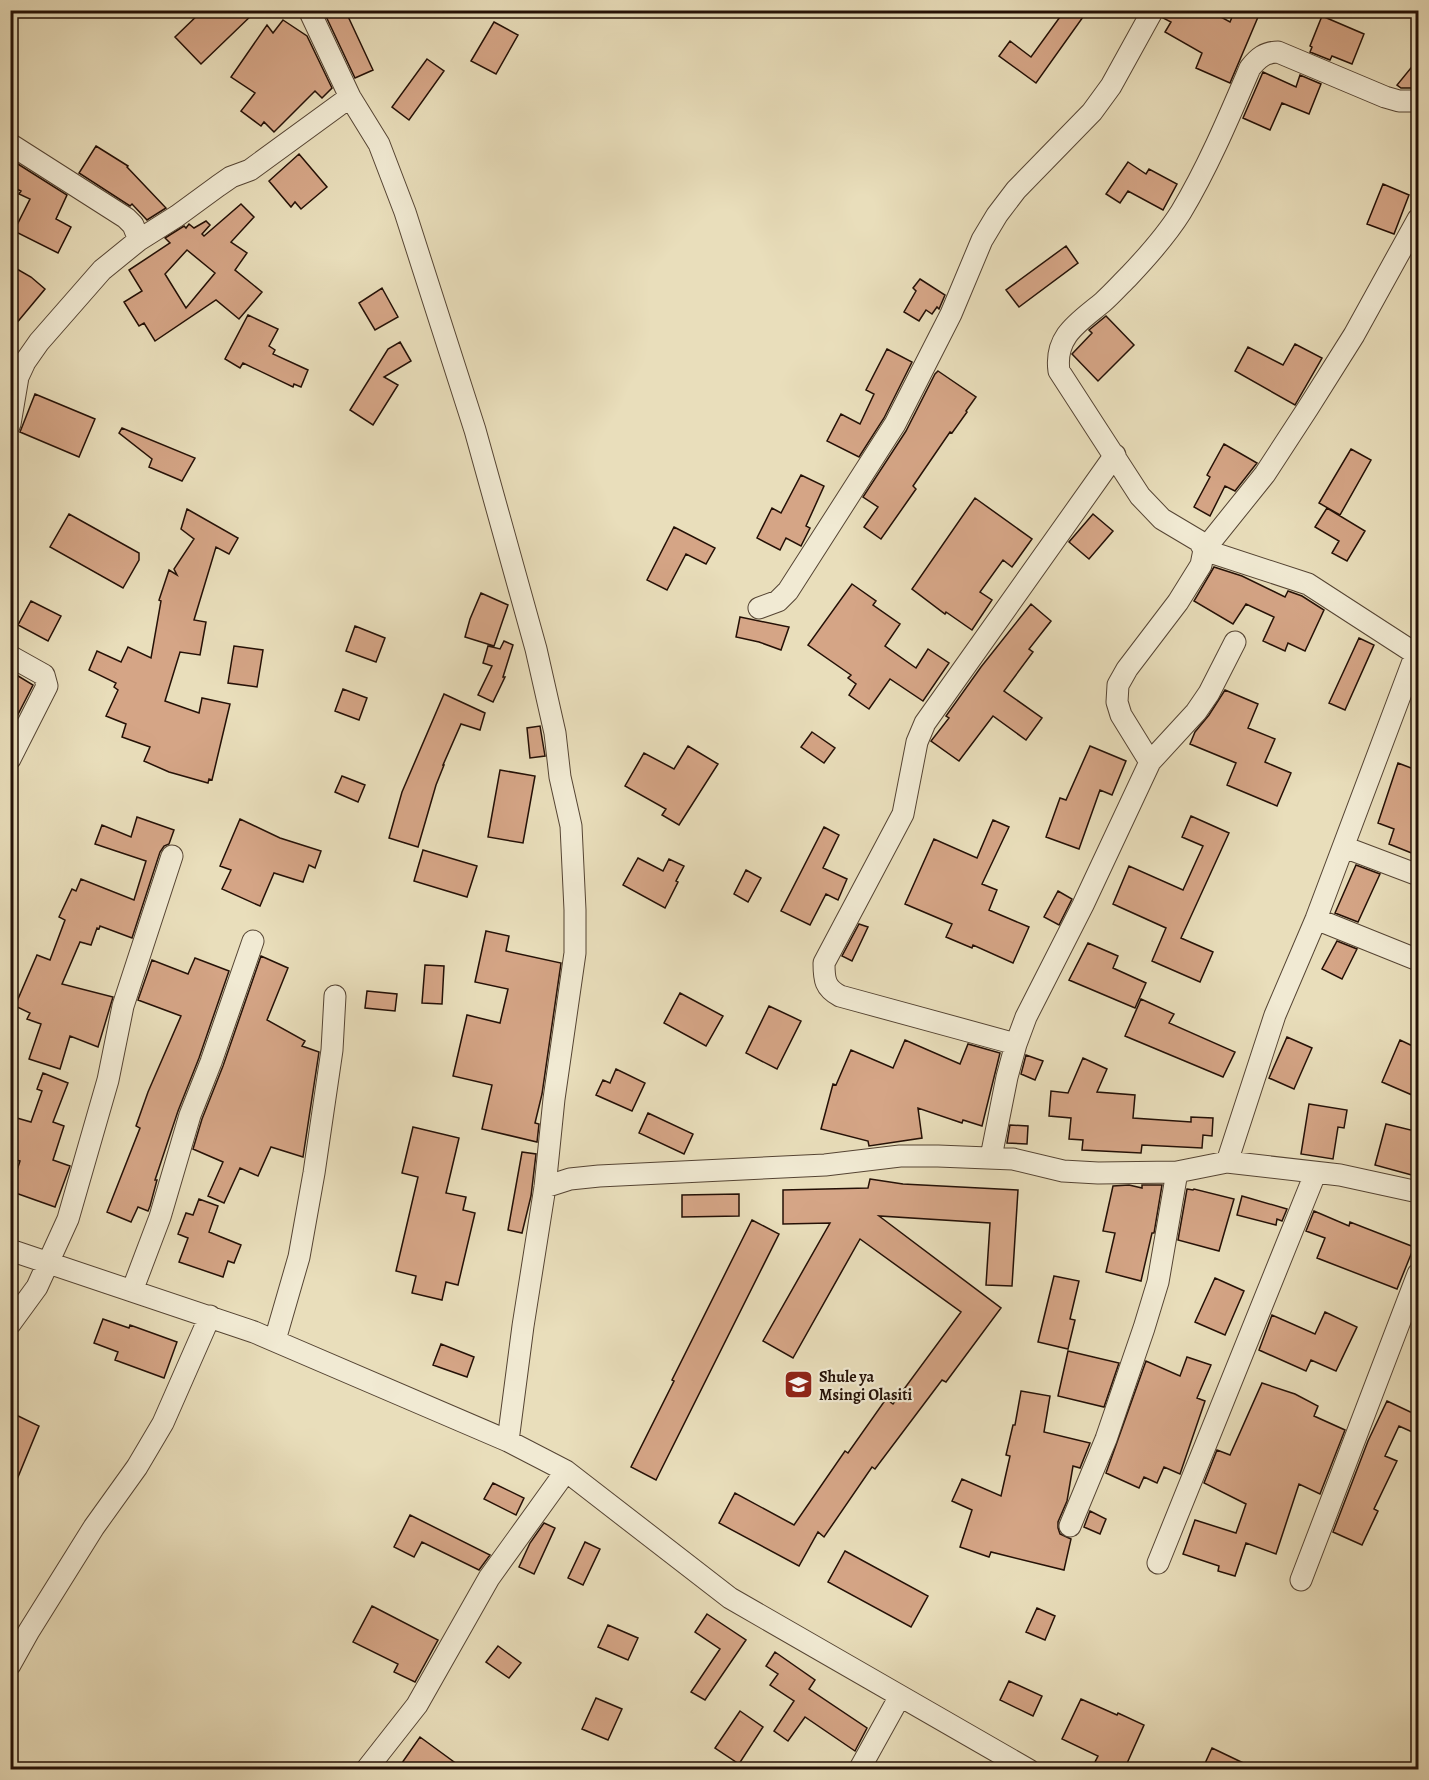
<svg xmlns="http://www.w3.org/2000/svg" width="1429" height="1780" font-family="Alegreya,serif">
<rect width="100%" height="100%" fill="#e9debb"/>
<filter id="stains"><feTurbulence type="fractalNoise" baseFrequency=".00333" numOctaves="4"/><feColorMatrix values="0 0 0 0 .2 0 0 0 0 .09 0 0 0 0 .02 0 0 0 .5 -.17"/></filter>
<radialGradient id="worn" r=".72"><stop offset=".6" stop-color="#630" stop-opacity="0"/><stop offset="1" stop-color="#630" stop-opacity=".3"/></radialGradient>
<path fill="#d5a586" stroke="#241006" stroke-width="1.5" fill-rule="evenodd" d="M203 10H257L201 64 175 37Z
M323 10H345L373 70 355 78Z
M1065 10H1088L1036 83 999 56 1010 41 1031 57Z
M1166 10H1208L1230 22 1235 10H1261L1230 83 1196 68 1202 53 1165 32 1171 22 1163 18Z
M1322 16 1364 34 1352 64 1332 56 1330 60 1310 52 1312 47 1310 46Z
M283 20 307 36 332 88 322 98 315 91 274 132 264 122 261 126 241 111 255 93 231 77 267 25 273 33Z
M494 22 518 35 496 74 471 61Z
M1419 58V85L1416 88H1401L1397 85Z
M427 59 444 71 409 120 392 107Z
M1263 72 1296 87 1300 75 1321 84 1309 114 1282 103 1270 130 1243 118Z
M96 146 128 166 127 167 166 208 147 220 132 204 130 206 79 173Z
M299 154 327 187 301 209 295 202 291 207 269 181Z
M10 159 67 195 56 219 71 227 58 253 14 231 30 199 19 194 21 191 15 188 10 196Z
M1128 162 1146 174 1149 169 1177 184 1163 210 1128 191 1120 203 1106 194Z
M1383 184 1409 195 1394 234 1367 224Z
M241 204 254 217 231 242 247 253 235 270 262 292 239 319 216 300 155 341 144 323 139 326 124 302 142 291 129 270 170 243 165 238 184 226 186 228 189 224 194 228 206 221 210 225 202 234 204 236ZM187 250 215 273 186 308 165 274Z
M1066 246 1078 263 1019 307 1006 290Z
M10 265 31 277 45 289 10 331Z
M920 279 945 295 939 309 937 307 932 314 926 310 919 321 904 312 916 291 913 288Z
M382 288 398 317 375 330 359 303Z
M248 315 278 329 269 346 275 350 273 354 308 370 301 387 294 384 293 387 243 363 240 368 225 359Z
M1106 316 1134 345 1098 381 1072 354 1092 333 1089 330Z
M400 342 411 361 384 377 398 385 373 425 350 410 388 349Z
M1295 344 1322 358 1295 405 1235 371 1248 347 1283 365Z
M887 349 912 362 884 418 859 457 827 441 841 414 860 424 874 394 866 390Z
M938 371 976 397 966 411 967 412 952 433 950 432 913 486 916 489 881 539 864 527 878 507 863 497 906 431 935 374Z
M35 394 95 419 79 457 20 432Z
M122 428 195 458 182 481 149 467 152 459 119 433Z
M1224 444 1257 463 1235 491 1225 486 1210 516 1194 507 1210 477 1207 475Z
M1351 449 1371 460 1340 515 1319 503Z
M801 475 824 486 806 526 810 528 801 546 786 538 780 550 757 538 772 508 781 513Z
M975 498 1032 539 1012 567 1003 560 980 592 992 600 972 630 946 612 945 614 912 589Z
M1327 508 1365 531 1347 561 1332 553 1339 541 1315 527Z
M187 509 238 538 229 554 216 547 194 620 206 622 200 655 180 652 165 701 199 713 202 698 230 704 212 780 209 779 208 783 169 772 144 761 150 747 122 737 126 724 106 716 118 690 114 687 116 683 89 670 97 651 121 662 128 647 151 658 161 601 159 600 169 570 177 575 174 569 194 539 181 529Z
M69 514 139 553V560L123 588 50 547Z
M1093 514 1113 531 1089 559 1069 542Z
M674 527 715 548 706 564 686 554 667 590 647 580Z
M1214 567 1242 576 1285 597 1288 591 1302 596 1324 610 1305 651 1288 643 1285 651 1263 641 1274 617 1246 604 1233 624 1194 601Z
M852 584 876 601 873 605 900 624 885 646 916 668 928 649 949 663 923 701 890 679 869 709 849 695 856 684 848 678 851 675 808 645Z
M481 593 508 605 494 646 465 637 470 619Z
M31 601 61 616 48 641 18 625Z
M1031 604 1051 621 1029 649 1033 652 1004 691 1042 718 1026 740 993 716 959 761 931 741 949 718 946 716 981 667Z
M740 617 789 627 781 650 759 642 736 637Z
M355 626 385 638 376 662 346 651Z
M1359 638 1374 645 1345 710 1329 703Z
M504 641 513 645 503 677H505L493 702 478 695 492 666 483 663 488 646 500 649Z
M234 646 263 650 257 687 228 683Z
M10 671 33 685 10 730Z
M343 689 367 698 359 720 335 711Z
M1225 690 1258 704 1248 728 1275 739 1265 762 1291 773 1277 806 1227 785 1236 763 1190 744 1195 732 1209 715Z
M444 694 485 713 480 730 461 724 443 765H444L436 785 418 847 389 838 402 792Z
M540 726 545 756 530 758 527 728Z
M812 732 835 748 824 763 801 747Z
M688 746 718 764 679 825 662 815 666 809 625 786 644 753 674 769Z
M1090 746 1126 761 1112 795 1100 790 1079 849 1046 837 1060 798 1066 800Z
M1398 763 1419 771V841L1414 854 1389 844 1394 829 1378 823Z
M500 770 535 776 523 843 488 837Z
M342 776 365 785 358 802 335 792Z
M1191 816 1229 833 1181 938 1213 952 1200 982 1152 961 1166 928 1113 904 1129 866 1183 890 1203 846 1182 837Z
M137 817 174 830 169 844 164 846 160 852 132 938 100 926 99 929 97 928 91 945 80 942 62 984 113 997 98 1047 70 1036 60 1069 29 1059 41 1024 27 1019 30 1013 15 1006 37 955 50 960 65 920 59 917 72 889 76 891 81 879 134 900 146 861 95 844 102 825 131 837Z
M240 819 280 838 321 851 315 868 309 865 303 882 274 873 260 906 222 889 231 870 220 866Z
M993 820 1009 827 982 884 997 890 989 910 1029 927 1013 963 973 945 972 948 946 937 952 924 905 904 934 839 977 858Z
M824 827 839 835 823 868 847 879 838 900 826 894 810 925 781 911Z
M423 850 477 866 467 897 414 881Z
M638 858 663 871 669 859 684 866 676 881 678 882 665 908 623 885Z
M1356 865 1380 874 1358 922 1335 913Z
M746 870 761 878 748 902 734 894Z
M1058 891 1072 899 1059 925 1044 917Z
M859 924 868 927 852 961 842 956Z
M486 931 509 936 506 951 561 963 542 1094 535 1123 539 1124 537 1142 482 1129 492 1085 453 1076 467 1015 500 1023 508 989 475 982Z
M1337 941 1357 949 1342 979 1322 969Z
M1088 943 1118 956 1113 968 1146 983 1135 1008 1069 980Z
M261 956 288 968 267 1020 305 1041 302 1046 319 1052 303 1157 271 1147 258 1176 240 1168 224 1203 208 1196 223 1162 193 1149 202 1119 223 1066Z
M195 958 229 971 199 1058 178 1111 155 1180H157L150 1206 148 1211 138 1207 131 1222 107 1212 140 1128 136 1126 148 1092 181 1016 138 1000 152 960 188 974Z
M425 965 444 966 442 1004 422 1003Z
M367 991 397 994 395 1011 365 1008Z
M680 993 723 1016 706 1046 664 1023Z
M1141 999 1174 1014 1169 1023 1235 1052 1223 1077 1125 1036Z
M769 1006 801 1021 777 1069 746 1053Z
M1287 1037 1312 1048 1294 1089 1269 1078Z
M905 1040 960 1064 968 1044 1000 1053 982 1126 963 1120 962 1123 918 1108 922 1138 869 1146 868 1141 821 1129 833 1084 836 1085 851 1050 893 1068Z
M1400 1040 1419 1049V1098L1382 1082Z
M1026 1055 1043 1061 1035 1080 1021 1074Z
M1083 1058 1107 1069 1097 1092 1135 1095 1133 1118 1191 1122V1117L1213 1118 1212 1136 1203 1135 1202 1148 1142 1145 1141 1153 1082 1150 1083 1140 1069 1139 1071 1118 1049 1116 1051 1091 1068 1093Z
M616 1069 645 1083 632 1111 596 1095 603 1080 610 1083Z
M43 1073 68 1083 53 1122 64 1126 53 1160 70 1166 55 1207 10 1191 20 1161 10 1158V1116L31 1122 42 1091 37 1089Z
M1309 1104 1347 1110 1344 1128 1338 1127 1333 1159 1301 1154Z
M648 1113 693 1134 684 1154 639 1133Z
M1386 1124 1419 1132V1177L1375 1165Z
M1010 1125 1028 1126 1027 1144 1007 1143Z
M413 1127 459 1138 446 1193 466 1197 463 1210 475 1213 458 1285 446 1282 442 1300 412 1293 416 1276 396 1271 418 1177 402 1173Z
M522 1152 536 1154 531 1196 522 1233 508 1230Z
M870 1179 903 1184 1018 1190 1012 1286 986 1285 990 1223 879 1216 1001 1308 946 1382 942 1380 875 1469 872 1467 824 1537 818 1532 799 1566 719 1523 735 1493 794 1525 845 1451 848 1453 886 1399 893 1404 961 1312 860 1239 793 1358 763 1341 830 1223 783 1224V1190L868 1188Z
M1129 1185 1142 1188V1185H1162L1154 1233H1152L1141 1281 1106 1272 1115 1233 1103 1231 1113 1186Z
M1187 1189 1193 1190 1194 1189 1234 1199 1219 1251 1178 1240Z
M739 1194V1216L682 1217V1195Z
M1242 1196 1287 1209 1282 1221 1277 1219 1276 1225 1237 1215Z
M199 1199 218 1206 209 1232 241 1245 234 1263 228 1261 223 1277 179 1262 188 1238 178 1234 186 1213 193 1215Z
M1314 1211 1349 1226 1350 1222 1414 1247 1397 1289 1317 1258 1325 1238 1306 1231Z
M752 1220 779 1234 656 1480 631 1467 674 1381 672 1380Z
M1054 1276 1079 1281 1070 1319 1075 1320 1068 1349 1038 1342Z
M1215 1278 1244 1291 1225 1335 1195 1322Z
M1325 1312 1357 1327 1336 1371 1311 1360 1306 1371 1259 1350 1272 1315 1315 1334Z
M103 1319 129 1328 130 1325 177 1342 164 1378 115 1360 118 1352 94 1343Z
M441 1344 474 1357 467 1377 433 1365Z
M1068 1351 1119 1363 1104 1407 1058 1396Z
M1187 1357 1211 1365 1197 1398 1205 1401 1180 1474 1164 1467 1157 1483 1144 1477 1139 1488 1106 1473 1146 1361 1180 1376Z
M1262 1383 1295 1394 1318 1406 1314 1416 1345 1430 1320 1494 1299 1484 1276 1554 1246 1543 1235 1576 1218 1571 1219 1566 1183 1554 1195 1520 1236 1533 1246 1504 1204 1483 1217 1450 1230 1455Z
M1021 1391 1050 1396 1044 1432 1090 1443 1080 1468 1073 1466 1067 1501 1058 1522V1528L1060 1534 1071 1539 1064 1570 991 1552 989 1557 960 1547 972 1510 952 1501 962 1479 1001 1496 1010 1456 1006 1455 1013 1425H1015Z
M1387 1401 1419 1416V1435L1399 1426 1385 1456 1397 1461 1374 1509 1378 1511 1362 1545 1333 1532 1368 1441Z
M10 1412 39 1426 11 1494H10Z
M493 1483 524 1498 516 1515 484 1499Z
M1090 1511 1106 1519 1100 1534 1084 1527Z
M410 1515 490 1555 479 1570 422 1542 414 1557 394 1547Z
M544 1523 555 1528 534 1574 519 1567 530 1543Z
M585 1542 600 1549 583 1585 568 1578Z
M845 1551 928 1596 911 1627 828 1582Z
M372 1606 438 1640 415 1682 394 1672 398 1664 353 1642Z
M1037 1608 1055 1616 1045 1640 1026 1632Z
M707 1614 746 1640 705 1700 691 1692 720 1649 695 1632Z
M608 1625 638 1638 628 1660 598 1647Z
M498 1646 521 1663 509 1678 486 1662Z
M775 1652 815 1680 809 1689 867 1728 855 1751 805 1717 788 1741 774 1731 794 1701 770 1685 778 1674 766 1666Z
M1009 1681 1042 1696 1033 1716 1000 1700Z
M596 1698 622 1709 608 1740 582 1729Z
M1081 1699 1117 1715 1118 1713 1144 1725 1124 1770H1111L1095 1762 1098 1756 1062 1739Z
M740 1711 763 1727 739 1764 715 1748Z
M420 1737 465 1770H397Z
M1212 1748 1258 1770H1202Z"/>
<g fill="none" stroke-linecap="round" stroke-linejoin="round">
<defs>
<path id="street" d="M309 10 350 97 379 144 405 212 475 430 536 649 555 733 560 777 571 826 575 910V953L554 1099 545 1187 523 1326 508 1441
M10 144 126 218 133 225 139 240
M10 424 18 377 25 362 39 342 102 270 139 240 177 216 218 186 231 177 250 170 350 97
M759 608 778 601 788 591 895 424 951 314 982 240 997 215 1016 190 1092 112 1111 86 1153 10
M1416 654 1308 584 1204 550 1265 474 1308 408 1354 335 1418 219
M10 656 44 675 47 686 10 759
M1150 762 1121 715 1117 702 1118 685 1127 669 1178 602 1201 565 1204 550 1199 541 1162 519 1140 496 1059 371C1054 336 1079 322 1103 302 1112 294 1120 285 1129 276 1147 257 1166 236 1181 212 1208 167 1229 117 1250 68 1258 58 1265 52 1278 52L1385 97 1399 101H1418
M1344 847 1418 875
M1316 919 1418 960
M1016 1044 840 996C825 988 824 980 824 963L903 814 917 742 925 723 1115 455
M991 1157 1007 1077 1016 1044 1026 1017 1083 905 1150 762 1196 712 1209 693 1235 642
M1227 1162 1275 1015 1316 919 1418 648
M545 1187 570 1179 599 1176 825 1165 900 1156H938L1013 1159 1063 1171 1098 1173 1177 1172 1227 1162 1340 1175 1418 1192
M10 1250 254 1332 508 1441 566 1471 730 1598 1029 1770
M132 1291 160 1217 190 1115 211 1062 253 941
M10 1324 37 1287 68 1219 108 1080 123 1006 172 856
M275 1340 299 1257 314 1173 332 1050 335 996
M1070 1526 1106 1439 1144 1328 1158 1282 1177 1172
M1158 1563 1315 1174
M1301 1580 1418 1274
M10 1665 29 1631 94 1527 137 1467 163 1423 210 1316
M366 1770 417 1705 489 1578 566 1471
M859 1770 900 1696"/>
</defs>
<use href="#street" stroke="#543" stroke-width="23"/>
<use href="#street" stroke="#f1ead3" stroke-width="21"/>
</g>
<defs>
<symbol id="school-square" viewBox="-11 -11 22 22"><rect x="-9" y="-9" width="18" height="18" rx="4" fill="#8f2418" stroke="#f1ead3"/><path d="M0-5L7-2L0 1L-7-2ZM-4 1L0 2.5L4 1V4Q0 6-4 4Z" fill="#fff"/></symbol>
</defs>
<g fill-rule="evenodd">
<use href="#school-square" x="782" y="1368" width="33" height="33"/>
</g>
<g text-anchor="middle" stroke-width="4.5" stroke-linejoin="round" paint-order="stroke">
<g font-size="16" font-weight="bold" fill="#241006" stroke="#f1ead3" text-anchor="start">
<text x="819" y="1382">Shule ya<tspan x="819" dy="18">Msingi Olasiti</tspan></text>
</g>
</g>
<rect width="1429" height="1780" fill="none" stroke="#e9debb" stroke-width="36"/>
<rect x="12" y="12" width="1405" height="1756" fill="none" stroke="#241006" stroke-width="3"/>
<rect x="18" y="18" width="1393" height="1744" fill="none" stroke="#241006" stroke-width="1.5"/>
<rect width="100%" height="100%" filter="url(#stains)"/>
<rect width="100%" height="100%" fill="url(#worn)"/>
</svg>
